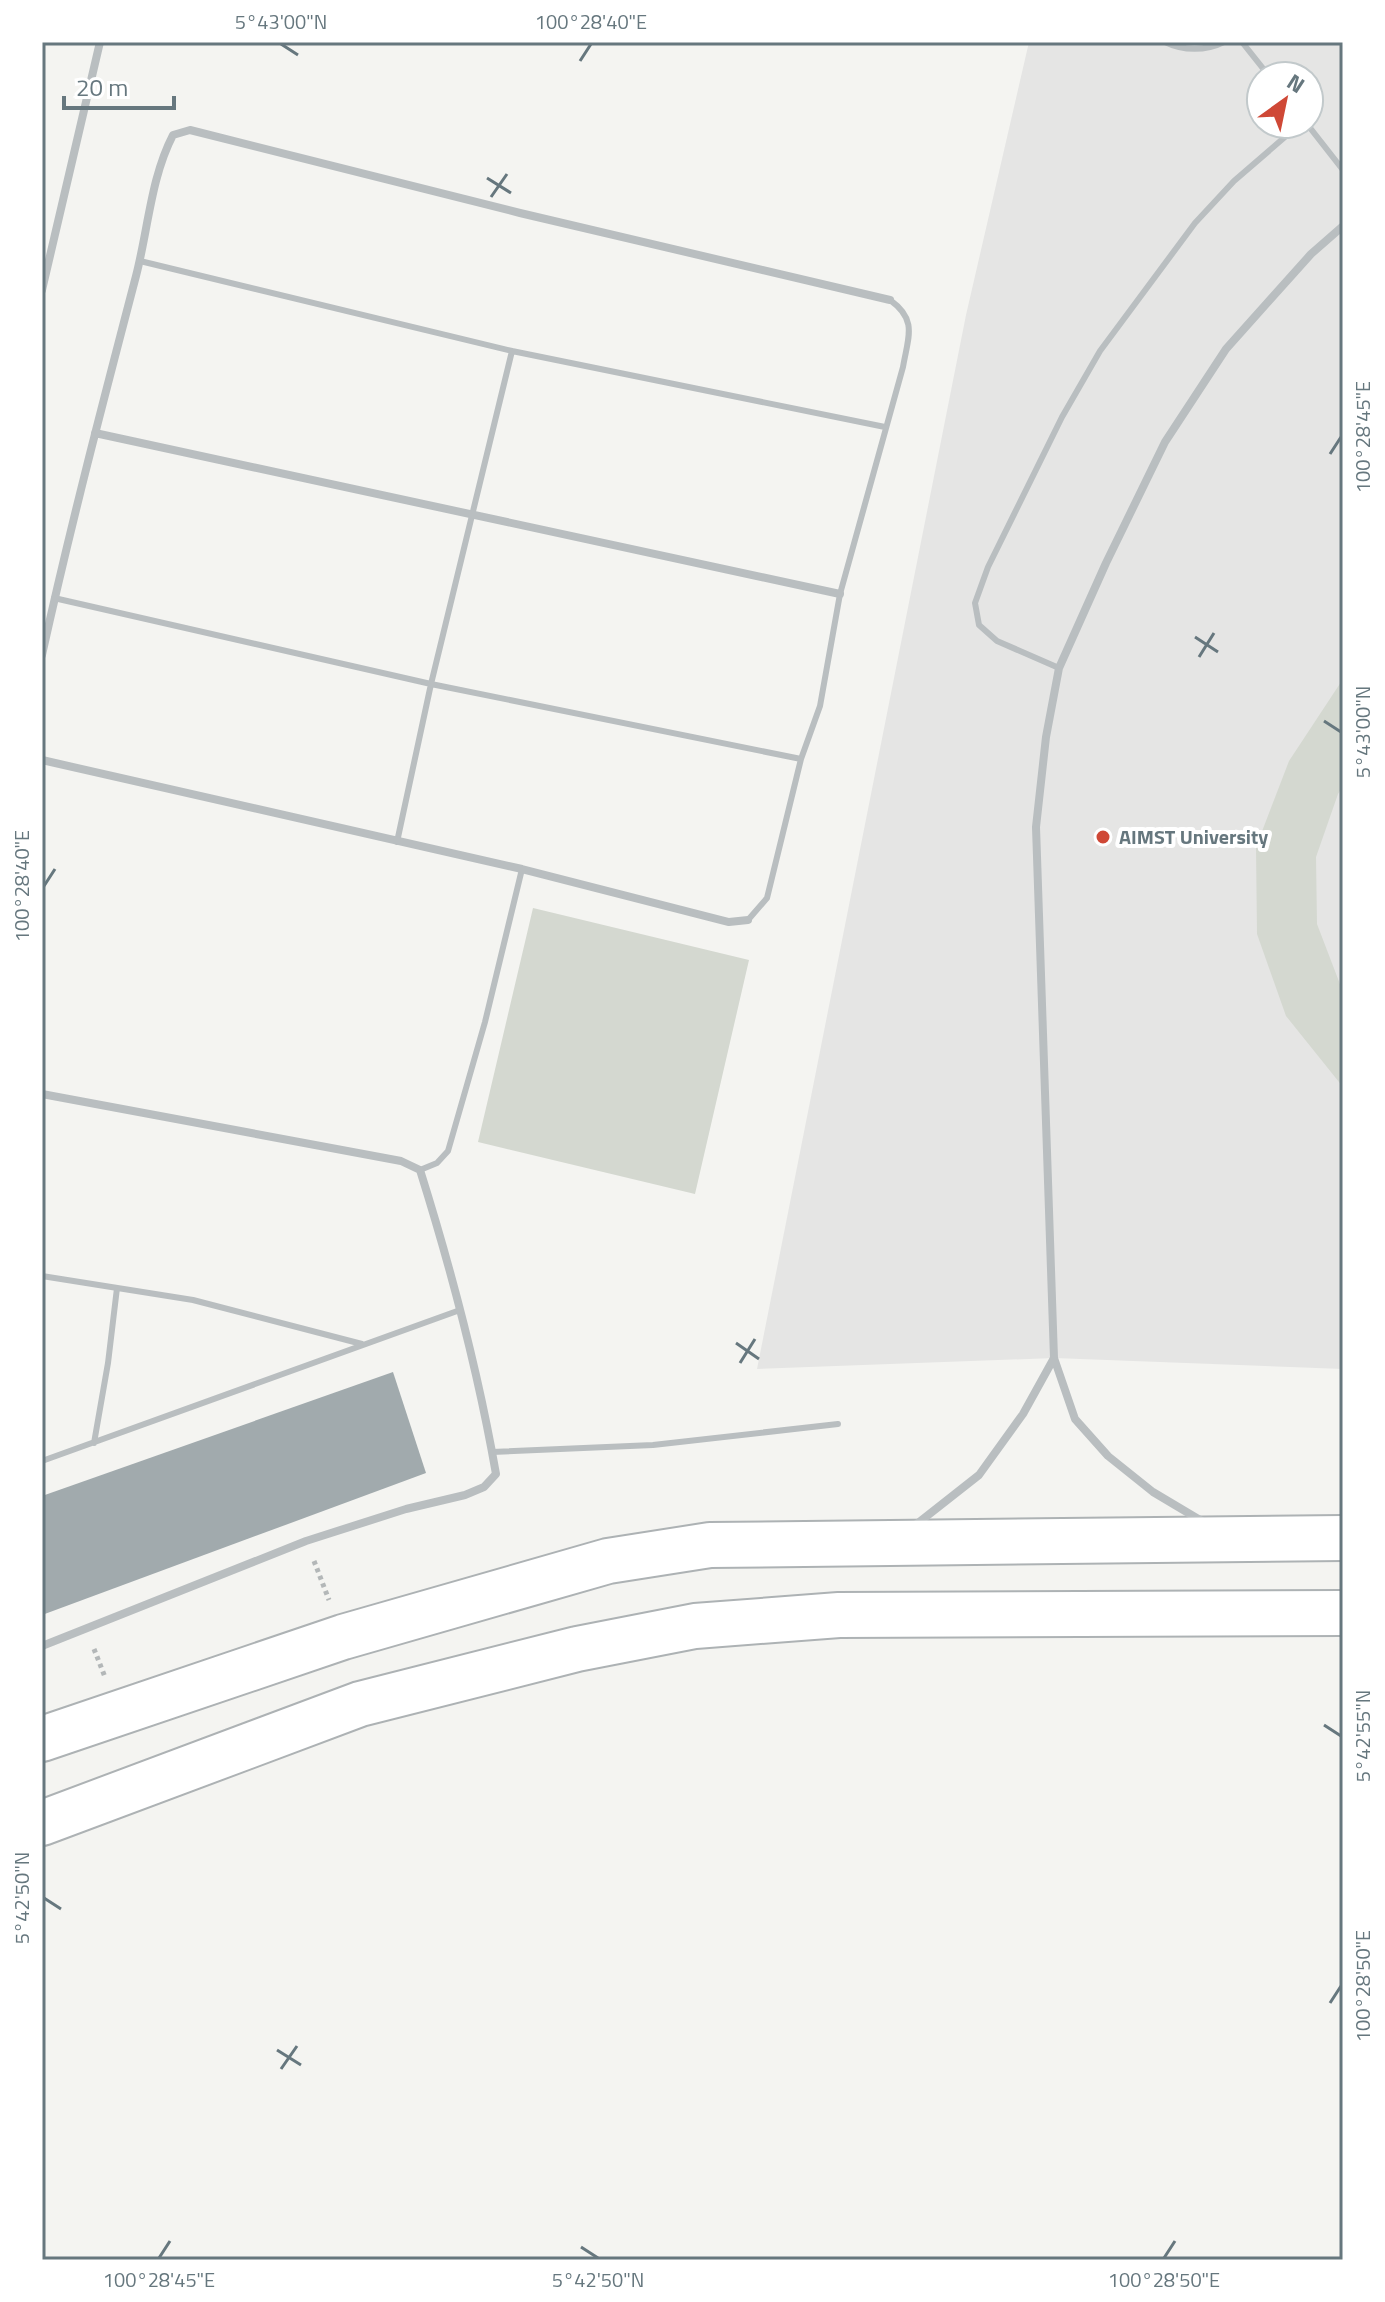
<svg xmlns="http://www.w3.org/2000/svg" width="1385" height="2302" font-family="'Titillium Web',sans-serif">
<rect width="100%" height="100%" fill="#f4f4f1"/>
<path fill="#e5e5e4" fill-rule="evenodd" d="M1029 42H1343V1369L1054 1358 757 1369 966 315ZM1261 76H1309V124H1261Z"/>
<path fill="#d4d8d0" d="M1343 679V786L1338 794 1316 857 1317 924 1343 992V1087L1286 1016 1257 934 1256 847 1289 761Z
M533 908 749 960 695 1194 478 1142Z"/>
<path fill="#a1aaad" d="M393 1372 426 1473 42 1615V1496Z"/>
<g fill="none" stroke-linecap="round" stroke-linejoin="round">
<defs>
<path id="primary" d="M42 1739 343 1637 608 1561 710 1545 1343 1538
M42 1823 360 1704 577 1649 695 1626 839 1615 1343 1613"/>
</defs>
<use href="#primary" stroke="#adb2b4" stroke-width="48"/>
<path stroke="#b3b7b8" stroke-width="5" stroke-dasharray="4 4" stroke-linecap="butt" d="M314 1561 329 1600
M94 1649 105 1677"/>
<path stroke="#b9bec0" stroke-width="6" d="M1165 42C1183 51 1206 51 1224 42
M1242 42 1269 76
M1307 124 1343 170
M140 261 512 351 885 427
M54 598 431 684 801 759 767 898 748 920
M1059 668 997 641 979 625 975 603 988 567 1062 417 1100 351 1195 223 1234 181 1300 124
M801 759 820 706 840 594 903 367C908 337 918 320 890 300
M397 842 431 684 512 351
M420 1170 437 1163 448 1151 485 1022 522 869
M42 1276 193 1300 362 1344
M94 1443 108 1363 117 1288
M492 1452 653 1445 838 1424
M42 1461 460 1310"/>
<path stroke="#b9bec0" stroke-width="8" d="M42 290 100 42
M95 433 840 594
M42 655C70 528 103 402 136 276 148 230 151 177 173 135L190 130 520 213 890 300
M42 760 522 869 729 922 748 920
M42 1094 401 1161 420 1170C451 1269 478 1371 496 1474L484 1487 465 1495 406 1509 306 1541 42 1646
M1205 1523 1153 1492 1108 1456 1075 1419 1054 1358 1036 827 1046 737 1059 668 1106 563 1165 442 1226 349 1311 254 1343 226
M913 1527 979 1475 1023 1414 1054 1358"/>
<use href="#primary" stroke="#fff" stroke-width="44"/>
</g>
<path fill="none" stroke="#66777e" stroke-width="3" d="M281 44 298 55M580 61 591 44M487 178 511 193M491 197 507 174M1330 454 1341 437M1195 637 1218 652M1199 657 1214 633M1324 721 1341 732M44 886 55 869M736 1343 759 1359M740 1363 755 1339M1324 1725 1341 1736M44 1898 61 1909M1330 2003 1341 1986M277 2050 301 2065M281 2069 297 2046M581 2247 598 2258M159 2258 170 2241M1164 2258 1175 2241"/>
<circle fill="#cf4836" stroke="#fff" stroke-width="3" cx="1103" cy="837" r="8"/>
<g text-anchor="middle" stroke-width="8" stroke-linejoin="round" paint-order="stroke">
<g font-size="20" font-weight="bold" fill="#66777e" stroke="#fff" text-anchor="start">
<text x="1119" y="844">AIMST University</text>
</g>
</g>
<rect width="1385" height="2302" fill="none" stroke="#ffffff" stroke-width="88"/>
<g transform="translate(1285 100) rotate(33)"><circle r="38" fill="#ffffff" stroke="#c2c9cb" stroke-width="2"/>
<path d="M0-6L14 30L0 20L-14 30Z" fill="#cf4836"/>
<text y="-12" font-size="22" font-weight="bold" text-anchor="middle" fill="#66777e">N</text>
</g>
<path d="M64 96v12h110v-12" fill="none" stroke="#66777e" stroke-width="4"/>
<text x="76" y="96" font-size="24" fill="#66777e" stroke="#ffffff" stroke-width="6" paint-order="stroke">20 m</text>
<rect x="44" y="44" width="1297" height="2214" fill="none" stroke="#66777e" stroke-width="3"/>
<g font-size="20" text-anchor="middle" fill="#66777e">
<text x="281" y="29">5°43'00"N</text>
<text x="591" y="29">100°28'40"E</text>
<text transform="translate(1363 437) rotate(-90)" y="7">100°28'45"E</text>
<text transform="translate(1363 732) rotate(-90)" y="7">5°43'00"N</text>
<text transform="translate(22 886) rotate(-90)" y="7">100°28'40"E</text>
<text transform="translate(1363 1736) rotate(-90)" y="7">5°42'55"N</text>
<text transform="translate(22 1898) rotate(-90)" y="7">5°42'50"N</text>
<text transform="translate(1363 1986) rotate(-90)" y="7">100°28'50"E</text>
<text x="159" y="2287">100°28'45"E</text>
<text x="598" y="2287">5°42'50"N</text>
<text x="1164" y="2287">100°28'50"E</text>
</g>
</svg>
